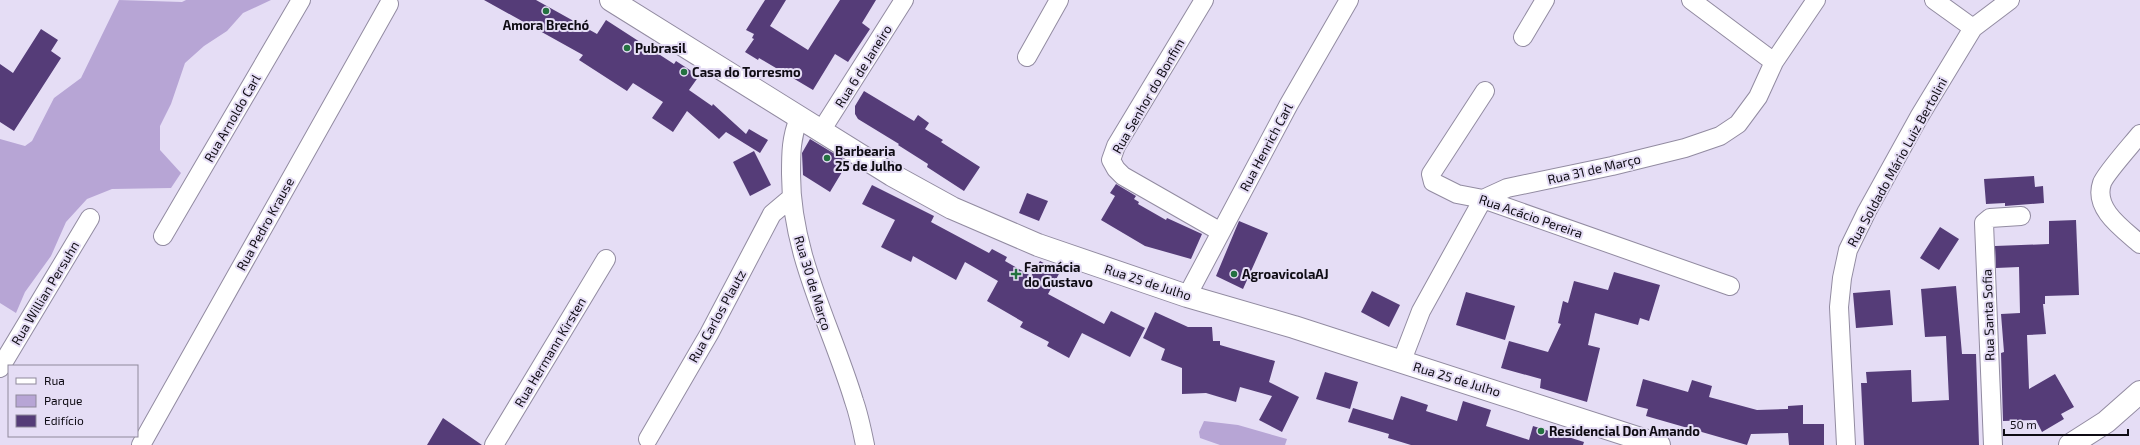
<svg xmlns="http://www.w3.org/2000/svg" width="2140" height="445" font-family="'Exo 2',sans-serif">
<rect width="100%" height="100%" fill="#e5ddf5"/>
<path fill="#b7a5d5" d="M119 0 182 2 186 0H271L243 13 227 31 204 46 185 63 171 104 160 126V150L181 173 171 188 112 189 87 199 66 222 51 256 25 292 16 313 0 303V139L25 146 32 141 54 98 81 78Z
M1204 421 1238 425 1287 439 1285 445H1220L1200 438 1199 432Z"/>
<path fill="#553c78" d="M484 0H536L597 34 606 20 674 64 676 61 699 76 689 90 712 106 713 104 746 134 749 129 768 140 760 153 726 132 719 139 687 111 673 132 652 118 663 102 633 83 627 91 579 60 583 55Z
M765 0H786L770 26 808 50 840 0H876L862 23 870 29 848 62 835 54 813 90 759 58 758 60 745 52 754 39 752 38 754 34 746 30Z
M41 29 58 40 51 51 61 58 14 131 0 122V64L13 73Z
M864 91 914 121 918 115 929 123 925 129 943 140 941 142 980 167 964 191 927 167 928 164 898 145 899 144 858 119 855 114V106Z
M810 139 848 162 830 192 803 175 802 153Z
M754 151 771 185 750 196 733 162Z
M2034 176 2035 187 2043 186 2044 203 2005 206V203L1986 204 1984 179Z
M1116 184 1136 196 1134 199 1139 202 1138 204 1166 220 1167 218 1202 234 1191 259 1145 246 1101 220 1115 196 1110 193Z
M872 185 934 216 931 222 989 253 992 249 1007 257 1005 261 1031 276 1040 261 1060 272 1048 294 1104 324 1111 311 1145 328 1130 357 1082 333 1069 358 1047 346 1049 342 1020 327 1023 322 987 301 998 281 965 262 956 280 913 256 911 262 881 247 895 220 862 204Z
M1027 193 1048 201 1039 221 1019 213Z
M2076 220 2079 295 2045 296V304H2043L2046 334 2027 335 2029 389 2055 374 2074 407 2061 414 2064 419 2042 432 2036 420 2003 421 2001 353 2004 352 2001 314 2020 313 2019 267 1996 268 1995 246 2049 244V221Z
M1239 221 1268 233 1243 289 1216 276Z
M1940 227 1959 239 1939 270 1920 258Z
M1614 272 1660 285 1649 321 1640 318 1638 325 1595 313 1588 345 1600 348 1587 402 1540 388 1541 379 1501 368 1509 341 1548 352 1561 324 1558 323 1563 301 1568 303 1574 281 1608 290Z
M1956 286 1962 354H1976L1979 445H1864L1861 383H1867L1866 372 1911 370 1912 402 1949 400 1946 336 1925 337 1921 289Z
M1890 290 1893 325 1856 328 1853 293Z
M1372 291 1400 305 1389 327 1361 312Z
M1466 292 1515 306 1505 340 1456 325Z
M1155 312 1188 327H1212L1213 341H1220V345L1275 361 1269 382 1299 397 1282 432 1259 420 1272 396 1240 387 1236 402 1206 393 1182 394V368L1161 360 1165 349 1143 338Z
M1325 372 1358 382 1350 409 1316 399Z
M1643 379 1688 392 1692 380 1712 386 1709 397 1757 410 1788 409V406L1803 405V424H1824V445H1789L1788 433 1751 434 1747 445 1646 416 1648 409 1636 406Z
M1401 396 1428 405 1426 411 1457 421 1463 401 1491 410 1486 426 1529 440 1533 426 1584 442 1583 445H1411L1388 438 1389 434 1348 422 1353 408 1393 420Z
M443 418 482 445H427Z"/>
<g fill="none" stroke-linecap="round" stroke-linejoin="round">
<defs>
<path id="minor" d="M1204 0 1116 146 1111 160 1116 169 1123 176 1221 232
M1691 0 1774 62
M1934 0 1973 28
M1523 37 1545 0
M1027 57 1059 0
M1485 91 1431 174 1433 182 1457 194 1483 199 1730 286
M799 118C791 138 791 153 791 174 791 255 831 325 854 401 859 415 862 430 865 445
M821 131 904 0
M2140 134C2132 144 2105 174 2102 183 2093 209 2123 229 2140 244
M163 236 301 0
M1187 296 1289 104 1349 0
M1401 363 1421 311 1483 199 1507 188 1612 166 1685 148 1720 136 1738 124 1758 97 1774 62 1816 0
M0 368 90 218
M648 439 709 334 772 214 791 198
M141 445 389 4
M494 445 606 259
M1846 445 1839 307 1842 278 1848 250 1867 211 1919 117 1973 28 2010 0
M1993 445 1984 223 1990 218 2021 216"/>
<path id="major" d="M611 0 892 175 952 208 1038 245 1187 296 1294 327 1659 445
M2070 445 2106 422 2140 392"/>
</defs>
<use href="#minor" stroke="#928ba1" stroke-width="20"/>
<use href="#major" stroke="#928ba1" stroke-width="24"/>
<use href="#minor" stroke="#fff" stroke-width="18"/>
<use href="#major" stroke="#fff" stroke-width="22"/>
</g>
<g fill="#247140" stroke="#e5ddf5" stroke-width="1.5">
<circle cx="546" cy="11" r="4"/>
<circle cx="627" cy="48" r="4"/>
<circle cx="684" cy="72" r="4"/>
<circle cx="827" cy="158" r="4"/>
<path d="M1014 268h4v4h4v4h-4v4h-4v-4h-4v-4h4z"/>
<circle cx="1234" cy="274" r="4"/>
<circle cx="1541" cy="431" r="4"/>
</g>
<g text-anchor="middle" stroke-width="4" stroke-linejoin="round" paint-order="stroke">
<g font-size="13" font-weight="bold" fill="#0f0c14" stroke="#e5ddf5" text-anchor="start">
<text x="546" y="30" text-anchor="middle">Amora Brechó</text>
<text x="635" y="53">Pubrasil</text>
<text x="692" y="77">Casa do Torresmo</text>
<text x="835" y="156">Barbearia<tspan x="835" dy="15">25 de Julho</tspan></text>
<text x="1024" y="272">Farmácia<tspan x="1024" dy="15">do Gustavo</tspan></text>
<text x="1242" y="279">AgroavicolaAJ</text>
<text x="1549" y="436">Residencial Don Amando</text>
</g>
<g font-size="13" fill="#0f0c14" stroke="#e5ddf5">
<text transform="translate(863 66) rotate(-58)" y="5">Rua 6 de Janeiro</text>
<text transform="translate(1148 96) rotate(-60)" y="5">Rua Senhor do Bonfim</text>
<text transform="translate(232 118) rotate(-60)" y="5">Rua Arnoldo Carl</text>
<text transform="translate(1266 147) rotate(-62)" y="5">Rua Henrich Carl</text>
<text transform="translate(1897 162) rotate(-61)" y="5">Rua Soldado Mário Luiz Bertolini</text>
<text transform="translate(1594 169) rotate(-13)" y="5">Rua 31 de Março</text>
<text transform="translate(1531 216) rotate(19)" y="5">Rua Acácio Pereira</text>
<text transform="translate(265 224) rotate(-61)" y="5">Rua Pedro Krause</text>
<text transform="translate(1148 282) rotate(18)" y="5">Rua 25 de Julho</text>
<text transform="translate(813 283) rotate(73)" y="5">Rua 30 de Março</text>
<text transform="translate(45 293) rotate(-59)" y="5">Rua Willian Persuhn</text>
<text transform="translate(1988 315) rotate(-92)" y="5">Rua Santa Sofia</text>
<text transform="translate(717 316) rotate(-61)" y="5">Rua Carlos Plautz</text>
<text transform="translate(550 352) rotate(-59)" y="5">Rua Hermann Kirsten</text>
<text transform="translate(1457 379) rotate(17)" y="5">Rua 25 de Julho</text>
</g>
</g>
<rect x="8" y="365" width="130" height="72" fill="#e5ddf5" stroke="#8f899b"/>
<rect x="16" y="378" width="20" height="6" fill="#ffffff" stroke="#8f899b"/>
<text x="44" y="385" font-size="12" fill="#0f0c14">Rua</text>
<rect x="16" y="395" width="20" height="12" fill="#b7a5d5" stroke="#8f899b"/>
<text x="44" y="405" font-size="12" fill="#0f0c14">Parque</text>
<rect x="16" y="415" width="20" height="12" fill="#553c78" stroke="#8f899b"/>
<text x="44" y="425" font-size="12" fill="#0f0c14">Edifício</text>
<path d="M2004 429v6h124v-6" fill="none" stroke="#0f0c14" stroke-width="2"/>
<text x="2010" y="429" font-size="12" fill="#0f0c14" stroke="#e5ddf5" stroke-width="3" paint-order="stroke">50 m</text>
</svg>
